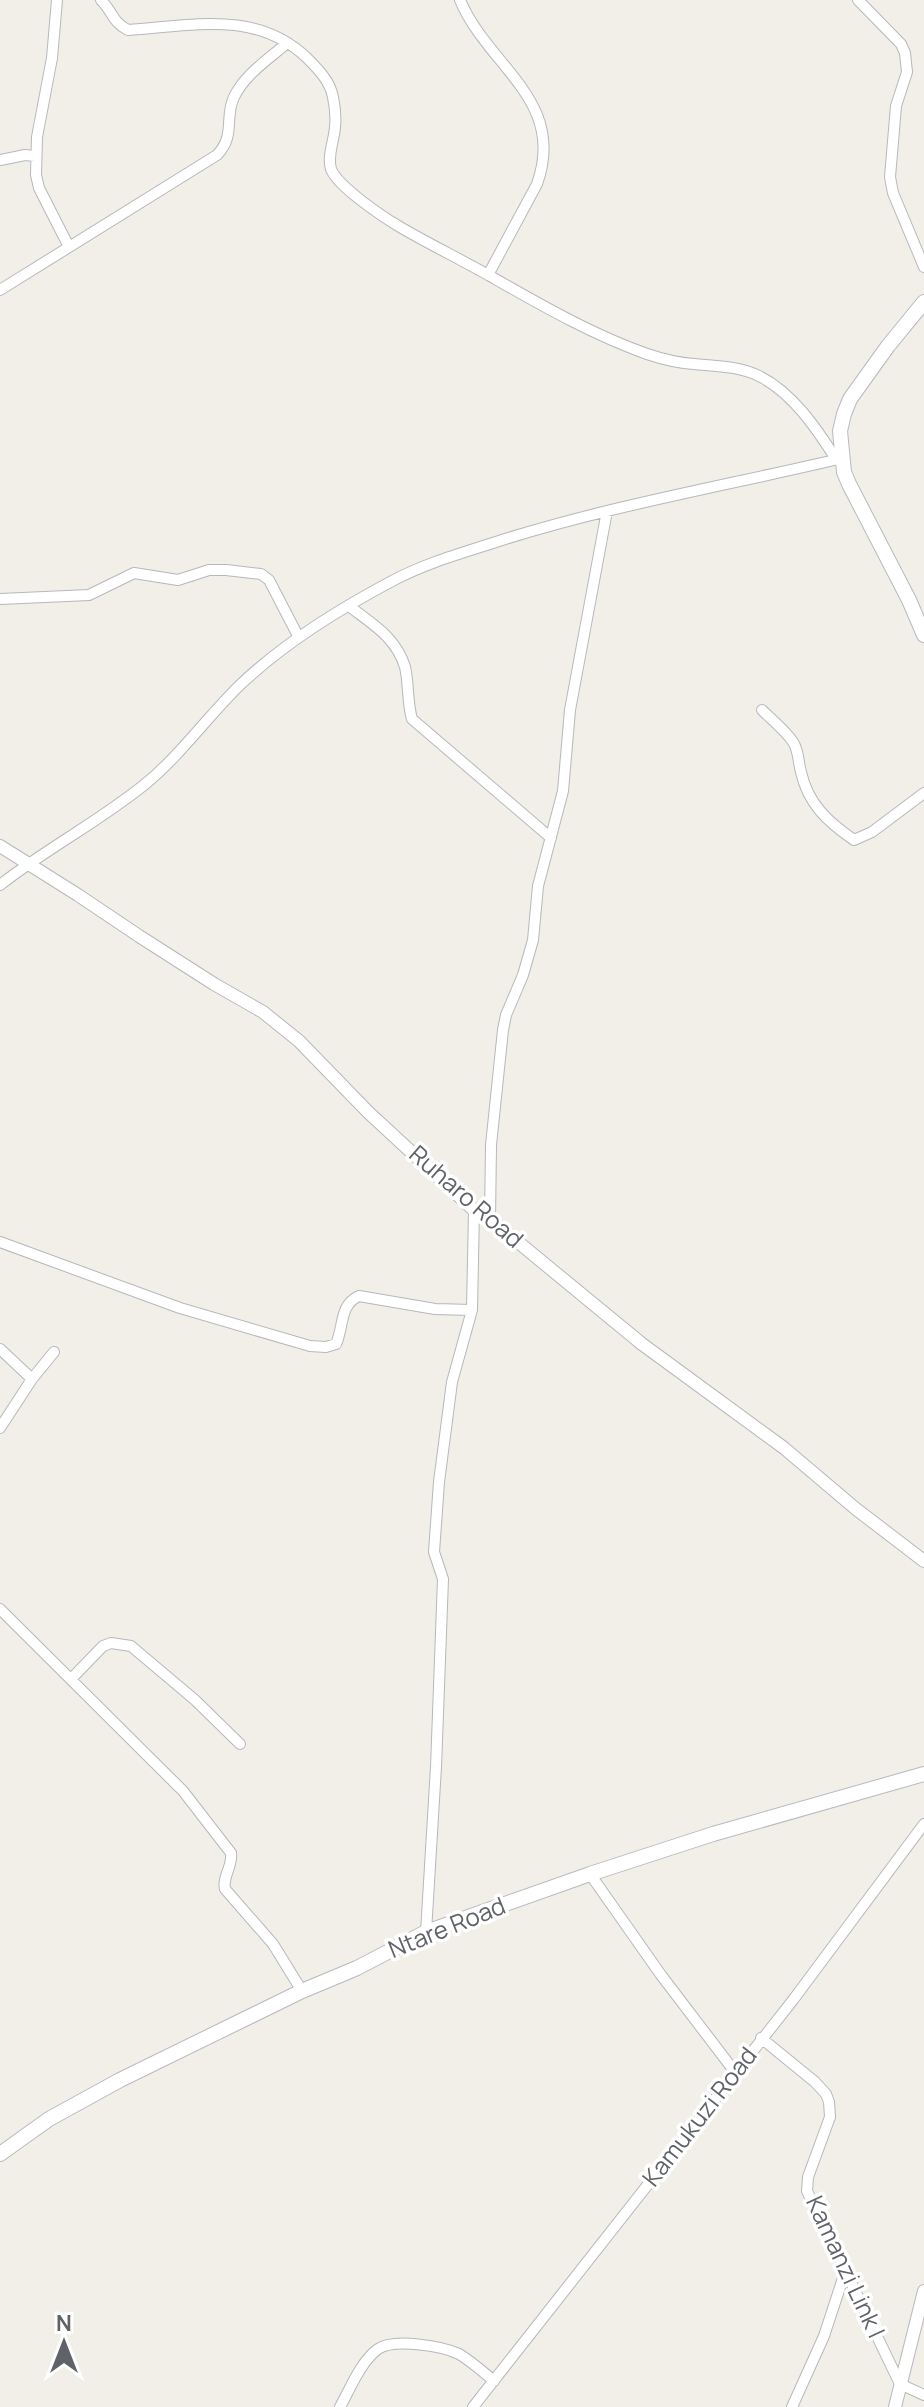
<svg xmlns="http://www.w3.org/2000/svg" width="924" height="2407" font-family="Manrope,sans-serif">
<rect width="100%" height="100%" fill="#f1efe8"/>
<g fill="none" stroke-linecap="round" stroke-linejoin="round">
<defs>
<path id="minor" d="M57 0 52 58 37 137 36 175 39 188 69 247
M101 0C113 12 112 22 128 30 191 26 256 9 307 58 318 69 330 81 333 97 335 107 336 118 335 127 334 141 327 156 331 169 337 186 383 217 400 227 429 244 460 259 490 276 541 305 591 334 647 354 662 359 678 363 694 364 715 366 739 366 759 376 792 392 817 429 836 459
M460 0C488 67 567 100 537 184L488 275
M858 0 901 44 905 53 907 72 896 106 890 177 893 193 924 267
M0 160 25 155 35 156
M0 290 217 155C236 135 224 118 234 97 245 74 269 59 287 43
M0 599 89 595 134 573 178 580 209 570H226L261 574 269 580 298 636
M349 606C372 624 396 637 405 667 409 684 407 702 412 719L551 838
M762 710C772 720 785 730 793 742 799 751 798 762 801 772 808 804 828 822 854 840L872 832 924 793
M0 885C46 849 98 822 144 785 180 756 207 717 240 685 285 642 339 609 394 580 428 562 466 552 502 540 614 505 729 485 843 458
M490 1219 491 1145 503 1030 506 1015 523 975 533 940 538 886 563 791 570 710 607 511
M0 1242 180 1308 310 1346 326 1347 336 1344C344 1327 339 1305 359 1296L435 1309 472 1310
M0 1349 32 1379
M0 1428 32 1379 54 1352
M0 1609 183 1791 231 1853C233 1866 222 1877 225 1889L273 1944 302 1991
M72 1678 103 1646 111 1643 131 1646 195 1700 240 1744
M590 1874 661 1975 735 2072
M426 1932 436 1767 443 1579 434 1552 439 1482 452 1382 472 1310 474 1210
M761 2038 815 2082 826 2094 829 2102 830 2117 808 2177 807 2191 900 2384 924 2395
M340 2407C350 2389 361 2361 378 2349 394 2338 442 2346 459 2354 471 2361 483 2372 494 2381
M473 2407 793 2000 924 1824
M792 2407 824 2336 846 2269"/>
<path id="tertiary" d="M0 846 78 895 139 936 214 984 263 1012 299 1041 368 1112 474 1210 490 1219 642 1344 784 1448 856 1509 924 1561
M895 2407 924 2291"/>
<path id="secondary" d="M924 302 888 346 850 399 844 414 840 431 844 472 849 484 909 600 924 635
M0 2154 49 2119 120 2080 302 1991 357 1968 426 1932 590 1874 713 1834 924 1774"/>
</defs>
<use href="#minor" stroke="#b5b8bc" stroke-width="12"/>
<use href="#tertiary" stroke="#b5b8bc" stroke-width="14"/>
<use href="#secondary" stroke="#b6babf" stroke-width="16"/>
<use href="#minor" stroke="#fff" stroke-width="10"/>
<use href="#tertiary" stroke="#fff" stroke-width="12"/>
<use href="#secondary" stroke="#fff" stroke-width="14"/>
</g>
<g text-anchor="middle" stroke-width="7" stroke-linejoin="round" paint-order="stroke">
<g font-size="24" fill="#5f6368" stroke="#fff">
<text transform="translate(466 1197) rotate(41)" y="8">Ruharo Road</text>
<text transform="translate(447 1928) rotate(-22)" y="8">Ntare Road</text>
<text transform="translate(700 2117) rotate(-52)" y="8">Kamukuzi Road</text>
<text transform="translate(845 2267) rotate(65)" y="8">Kamanzi Link I</text>
</g>
</g>
<g transform="translate(64 2343)" stroke="#ffffff" stroke-width="6" paint-order="stroke">
<path d="M0-6L14 30L0 20L-14 30Z" fill="#5f6368"/>
<text y="-12" font-size="22" font-weight="bold" text-anchor="middle" fill="#5f6368">N</text>
</g>
</svg>
